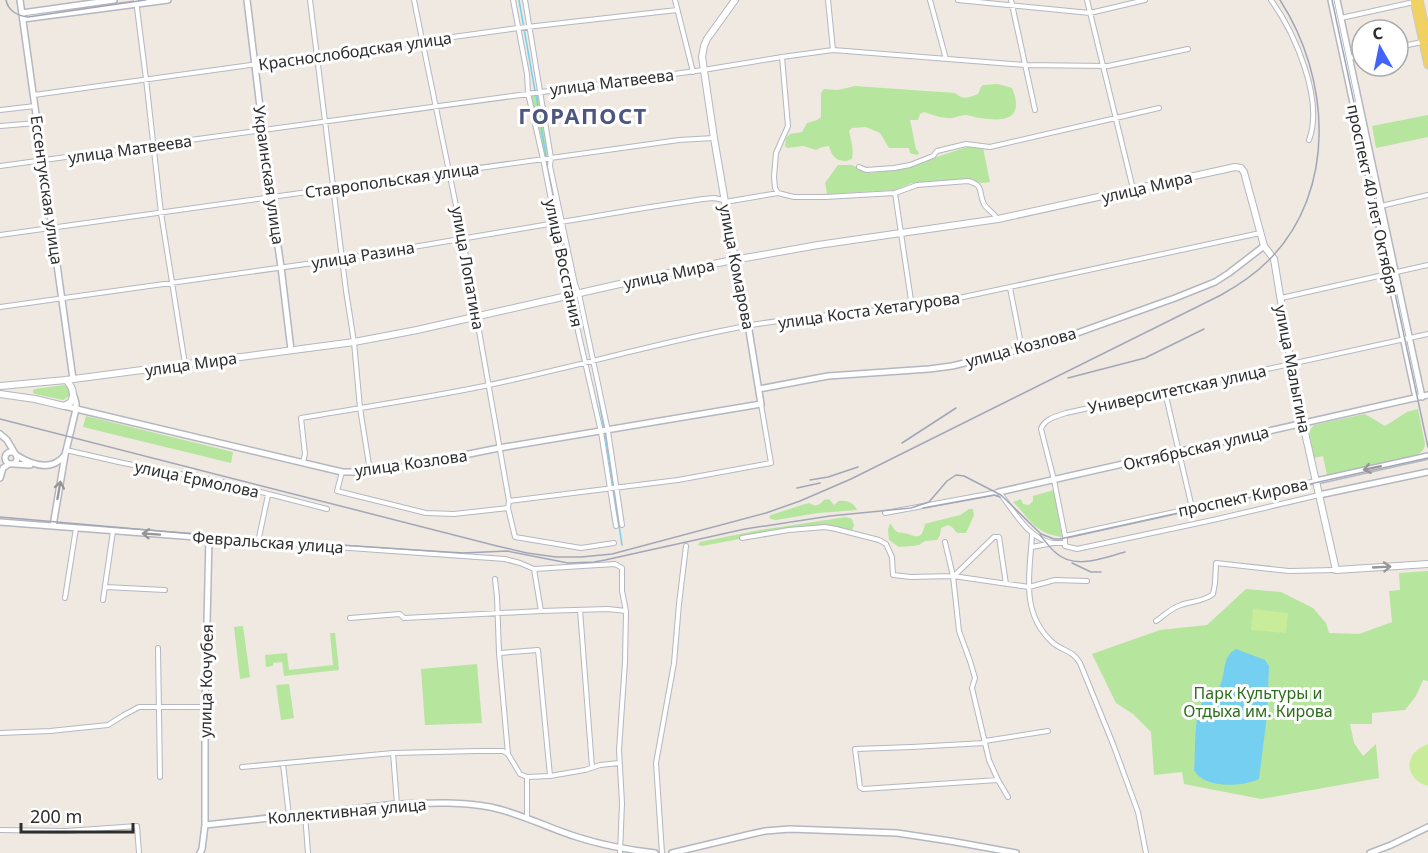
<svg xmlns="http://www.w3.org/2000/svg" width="1428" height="853" font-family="'Noto Sans',sans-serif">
<rect width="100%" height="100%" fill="#efe9e1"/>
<path fill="#b6e59e" d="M998 84 1012 88C1025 119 1005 122 980 118 975 118 971 115 966 115 960 115 953 119 947 118 941 118 930 114 924 112L920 114 918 120H910L916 149 919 153 917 155 910 153 909 148H889L880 133 866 127 852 128 849 131C851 141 854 149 852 159L846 161C835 161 832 156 829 146L822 147 816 150 803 146 787 148 785 146 786 138 790 134 802 132 807 123 817 120 821 117V93L824 89 838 90 855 86 955 93C963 100 968 98 978 94L981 87 983 85Z
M539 94 548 155 544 156 530 96Z
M1428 115V137L1376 148 1372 126Z
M967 147 983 148 990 182 981 183 972 179 934 181 912 183 895 190 827 194 825 183 838 165H852L863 171 871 173 900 169Z
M64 385 70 388V396L63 400 35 394 33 393V390L35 389Z
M1418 409 1425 444C1424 451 1421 453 1414 456L1327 475 1323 456 1314 458 1309 431 1314 425 1365 414 1385 426 1407 412Z
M86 416 233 452 231 463 83 427Z
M1054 490 1062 536V537C1033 533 1031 519 1013 502L1021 499 1023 504 1029 505 1033 501V496Z
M829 499 834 505 839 501C847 500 854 503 857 510L818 513 776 520 771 519 769 517 771 515 805 504 809 503C815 507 819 506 824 500Z
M969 509H973L974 515 966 533H957L952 527 948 525 941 528 940 535 937 540 925 541 919 545 912 546 899 547 889 540 888 529 890 524H891C897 535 898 531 908 534 919 538 922 538 925 524L928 523 960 515Z
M846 517 852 519 854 526 852 530 828 526 798 528 702 546 698 545 700 542 760 530Z
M1428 571V681L1423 680 1416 696 1405 710 1372 713V724H1350L1354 743 1363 756 1376 744 1379 778 1261 799 1184 784 1182 772 1154 775 1151 732 1133 714 1116 703 1092 654 1160 630 1207 625 1246 589 1281 592 1313 608 1326 623 1329 633 1359 634 1392 622 1389 591 1400 590 1399 573Z
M243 626 250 677 240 679 234 627Z
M330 633H335L339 670 284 676 282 662 273 663V666L266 667 265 655 287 653 289 670 333 665Z
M477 664 482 723 425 725 421 669Z
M289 684 294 718 281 720 276 685Z"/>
<path fill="#c9ec9a" d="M1253 609 1288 613 1286 633 1251 630Z
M1428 744V786C1412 782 1403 765 1415 752 1419 748 1423 746 1428 744Z"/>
<path fill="#75cff0" d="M1236 649 1265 660 1269 666 1267 715 1259 779C1242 787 1204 789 1194 770 1196 751 1193 717 1203 701 1207 695 1217 692 1220 686 1226 673 1222 656 1236 649Z"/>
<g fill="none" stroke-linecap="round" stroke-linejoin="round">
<path stroke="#75cff0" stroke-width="1.5" d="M519 0 535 91
M536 95 551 187 563 243
M578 306 588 343
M596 383 604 429
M605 433 622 545"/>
<defs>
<path id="minor" d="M136 0 146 79 161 213 185 364
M310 0 346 291 354 342 360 408 370 471
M414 0 463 240 509 501 508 508 515 537 581 548 614 543
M513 0 527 74 528 93 543 159 570 296 601 432 616 526
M525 0 551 158 550 166 575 284 579 294 608 431 622 525
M675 0 693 72
M828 0 833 50
M930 0 946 59
M958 0 1090 13 1145 0
M1011 0 1035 110
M1087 0 1133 189
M1271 0C1295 33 1324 100 1309 140
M1341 18 1414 2
M1398 47 1422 42
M1349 58 1362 55
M34 95 518 28 677 10
M0 110 35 106
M0 126 37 123
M0 166 703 70 782 57 833 50 1025 65 1108 66 1188 49
M859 167 866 170 894 168 910 165 933 156 937 151 966 144 990 147 1159 108
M778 193 775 188 774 177 776 153 788 126 782 57
M895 193 912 307
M725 202 778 193 794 197H825L895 193 917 185 968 181C985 185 978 193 984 204 987 210 994 212 997 219
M1381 206 1428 195
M0 235C227 205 453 172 679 140L714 138
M1010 288 1022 349
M1281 298 1428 265
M0 307 342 259 644 208 703 199 714 198 724 200
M1165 392 1192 508
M66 450 123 463 222 482 327 509
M303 462 305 454 301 418C363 407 427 398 489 385 575 367 660 342 746 326 812 314 879 313 945 301L1260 233
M342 472 337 491 426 513 454 514 508 508
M1316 481 1065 536V546L1077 549 1213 520 1319 495
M509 501 678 480 771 463 761 404
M885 513 999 492C1014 511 1028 539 1053 543
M1032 535C1030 573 1020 611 1051 641 1061 651 1073 650 1080 663L1113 744 1138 812 1146 853
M1065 536 1054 480 1041 429C1044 419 1057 416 1066 413L1428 334
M209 538 505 559 520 563 534 569 541 611
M742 538 789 530 825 527 836 529 879 540 886 544 892 557 893 575 911 577 953 576 1029 587 1055 580 1087 581
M258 542 268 495
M945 542 953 576 959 631 970 661 975 678 972 688 989 760 998 780 1008 797
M1032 547 1053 543H1064
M534 569 615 564 622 568V591L626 611 625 662 619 750 622 803 620 853
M954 576 994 537H999L1006 584
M495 579 497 597 499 653 508 754 520 774 527 777 550 776 585 770 600 765 619 763
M105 587 165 590
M65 598 76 528
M103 600 113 531
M580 610 592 767
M350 618 400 614 404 618 541 611 608 609 626 611
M1156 621C1165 615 1171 608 1181 605 1192 601 1203 602 1213 594L1215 583 1216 563 1289 571 1336 570
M158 648 160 777
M499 653 538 650 550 776
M0 733 50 731 108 725 124 715 139 707H205
M985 741 1048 731
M985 743 912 747 855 749 860 787 863 789 998 780
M393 753 397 804
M283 764 289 816
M242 767 393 753 478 751H503L508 754
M305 814 308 853
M527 819V777
M0 830 66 831 137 826 139 853
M662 853 656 763 674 663 679 604 686 546"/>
<path id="tertiary" d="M20 0 73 379
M247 0 271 198 281 267 291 350
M1331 0 1416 398
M1337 0 1422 397
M22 13 114 0
M23 19 168 0
M759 389 828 376 929 369 952 366 1055 341 1175 298 1215 282 1229 273 1264 246
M64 406 342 472H359L404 467 499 448 761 404 747 318 735 260
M0 434 7 440 14 452
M5 458a6 6 0 1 1 12 0a6 6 0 1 1-12 0Z
M16 455C32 465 51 472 64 456
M14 464 30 465
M0 478 3 468 9 464
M1316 481 1428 456
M999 492 1428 395
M1319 495 1428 472
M0 522 209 538 205 707V825
M53 526 65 455 76 409V403L74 396
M200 853 202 849 205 825 397 804C427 803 459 801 490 807 520 813 548 828 577 837 602 845 629 850 655 853
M672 853 747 835 765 831 790 829 897 833 950 841 1016 853
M1370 853 1391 845 1428 827"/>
<path id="secondary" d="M735 0 707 39 704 46 702 57 714 138 735 260
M0 386 66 380 354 342 417 330 655 276 728 261 818 245 998 219 1235 167 1241 168 1244 172 1264 246 1274 259 1291 363 1303 424 1336 570 1428 564
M0 394 35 399 64 406 71 402C75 394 73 387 66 380"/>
<path id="primary" d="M1414 0 1428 65
M1419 0 1428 40"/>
</defs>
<use href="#minor" stroke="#b4b7c1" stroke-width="6"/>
<use href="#tertiary" stroke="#b4b7c1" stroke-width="8"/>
<use href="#secondary" stroke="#b4b7c1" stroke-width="8"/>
<use href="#primary" stroke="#c9c9c9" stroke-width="9"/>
<use href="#minor" stroke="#fff" stroke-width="4"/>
<use href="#tertiary" stroke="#fff" stroke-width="5"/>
<use href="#secondary" stroke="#fff" stroke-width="6"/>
<use href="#primary" stroke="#f2d163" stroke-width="7"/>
<path stroke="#a3a6b8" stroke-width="1.5" d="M6 0C8 11 18 16 28 17L145 0
M1332 0 1428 447
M923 508 994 495 1000 497
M0 517 262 540 463 553 507 551 568 563 594 562 605 560 745 529 830 516 911 508 929 502 947 481 956 475 964 476 1001 495 1041 534 1054 539H1060L1428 458
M1040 535C1045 541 1050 548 1056 553 1075 570 1103 558 1125 552
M1072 563 1091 572H1101"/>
<path stroke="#a3a6b8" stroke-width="1.5" d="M1068 378 1145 358 1204 329
M0 419 497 546 527 553 556 557H581L612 554 766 513 800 501 851 479 1221 295C1239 285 1255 274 1269 260 1338 190 1330 77 1280 0
M902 443 956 408
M810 480 828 477 858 467
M797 488 820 483"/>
</g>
<defs><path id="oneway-shaft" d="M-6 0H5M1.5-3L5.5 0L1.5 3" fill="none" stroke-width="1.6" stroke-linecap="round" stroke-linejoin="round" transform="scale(1.5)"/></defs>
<g stroke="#969696">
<use href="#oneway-shaft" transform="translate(1372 468) rotate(168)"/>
<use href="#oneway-shaft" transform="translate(59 490) rotate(-80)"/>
<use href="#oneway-shaft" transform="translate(151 534) rotate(-176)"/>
<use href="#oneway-shaft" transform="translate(1382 567) rotate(-3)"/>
</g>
<g text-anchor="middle" stroke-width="6" stroke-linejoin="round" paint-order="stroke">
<g font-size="16" fill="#2e2e2e" stroke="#fff">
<text transform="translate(355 51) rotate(-8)" y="6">Краснослободская улица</text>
<text transform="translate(612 82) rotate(-7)" y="6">улица Матвеева</text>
<text transform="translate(130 149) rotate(-8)" y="6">улица Матвеева</text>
<text transform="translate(269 175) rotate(82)" y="6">Украинская улица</text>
<text transform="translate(392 180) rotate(-8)" y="6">Ставропольская улица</text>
<text transform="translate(1147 187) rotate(-13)" y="6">улица Мира</text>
<text transform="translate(47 190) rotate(82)" y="6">Ессентукская улица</text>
<text transform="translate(1373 199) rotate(78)" y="6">проспект 40 лет Октября</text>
<text transform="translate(363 255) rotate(-9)" y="6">улица Разина</text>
<text transform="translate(564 263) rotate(78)" y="6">улица Восстания</text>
<text transform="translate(737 267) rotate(79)" y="6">улица Комарова</text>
<text transform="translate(468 268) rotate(80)" y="6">улица Лопатина</text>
<text transform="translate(669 274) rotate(-12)" y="6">улица Мира</text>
<text transform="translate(869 310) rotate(-8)" y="6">улица Коста Хетагурова</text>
<text transform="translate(1021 347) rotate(-15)" y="6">улица Козлова</text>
<text transform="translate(191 364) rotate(-8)" y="6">улица Мира</text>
<text transform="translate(1293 369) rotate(79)" y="6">улица Малыгина</text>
<text transform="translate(1177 389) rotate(-12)" y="6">Университетская улица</text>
<text transform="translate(1196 448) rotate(-13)" y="6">Октябрьская улица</text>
<text transform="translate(411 463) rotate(-8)" y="6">улица Козлова</text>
<text transform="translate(197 479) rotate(12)" y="6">улица Ермолова</text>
<text transform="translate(1243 497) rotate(-12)" y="6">проспект Кирова</text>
<text transform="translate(268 542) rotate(4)" y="6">Февральская улица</text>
<text transform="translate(206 681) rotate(-89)" y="6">улица Кочубея</text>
<text transform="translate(347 811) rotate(-5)" y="6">Коллективная улица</text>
</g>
<g font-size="16" fill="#2c6e1b" stroke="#fff">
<text x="1258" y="699">Парк Культуры и<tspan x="1258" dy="18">Отдыха им. Кирова</tspan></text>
</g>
<g font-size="22" font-weight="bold" letter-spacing="1.5" fill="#4d5680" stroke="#fff">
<text x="583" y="124">ГОРАПОСТ</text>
</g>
</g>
<g transform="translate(1380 48) rotate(351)"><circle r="28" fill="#ffffff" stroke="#ababab" stroke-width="1.5"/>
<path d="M0-4.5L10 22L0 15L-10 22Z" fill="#4264fb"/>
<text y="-9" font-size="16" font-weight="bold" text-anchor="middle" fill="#2e2e2e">С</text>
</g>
<path d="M21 823v9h112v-9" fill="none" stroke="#2e2e2e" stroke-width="3"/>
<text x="30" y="823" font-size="18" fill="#2e2e2e" stroke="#ffffff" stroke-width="4.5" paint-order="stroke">200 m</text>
</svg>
